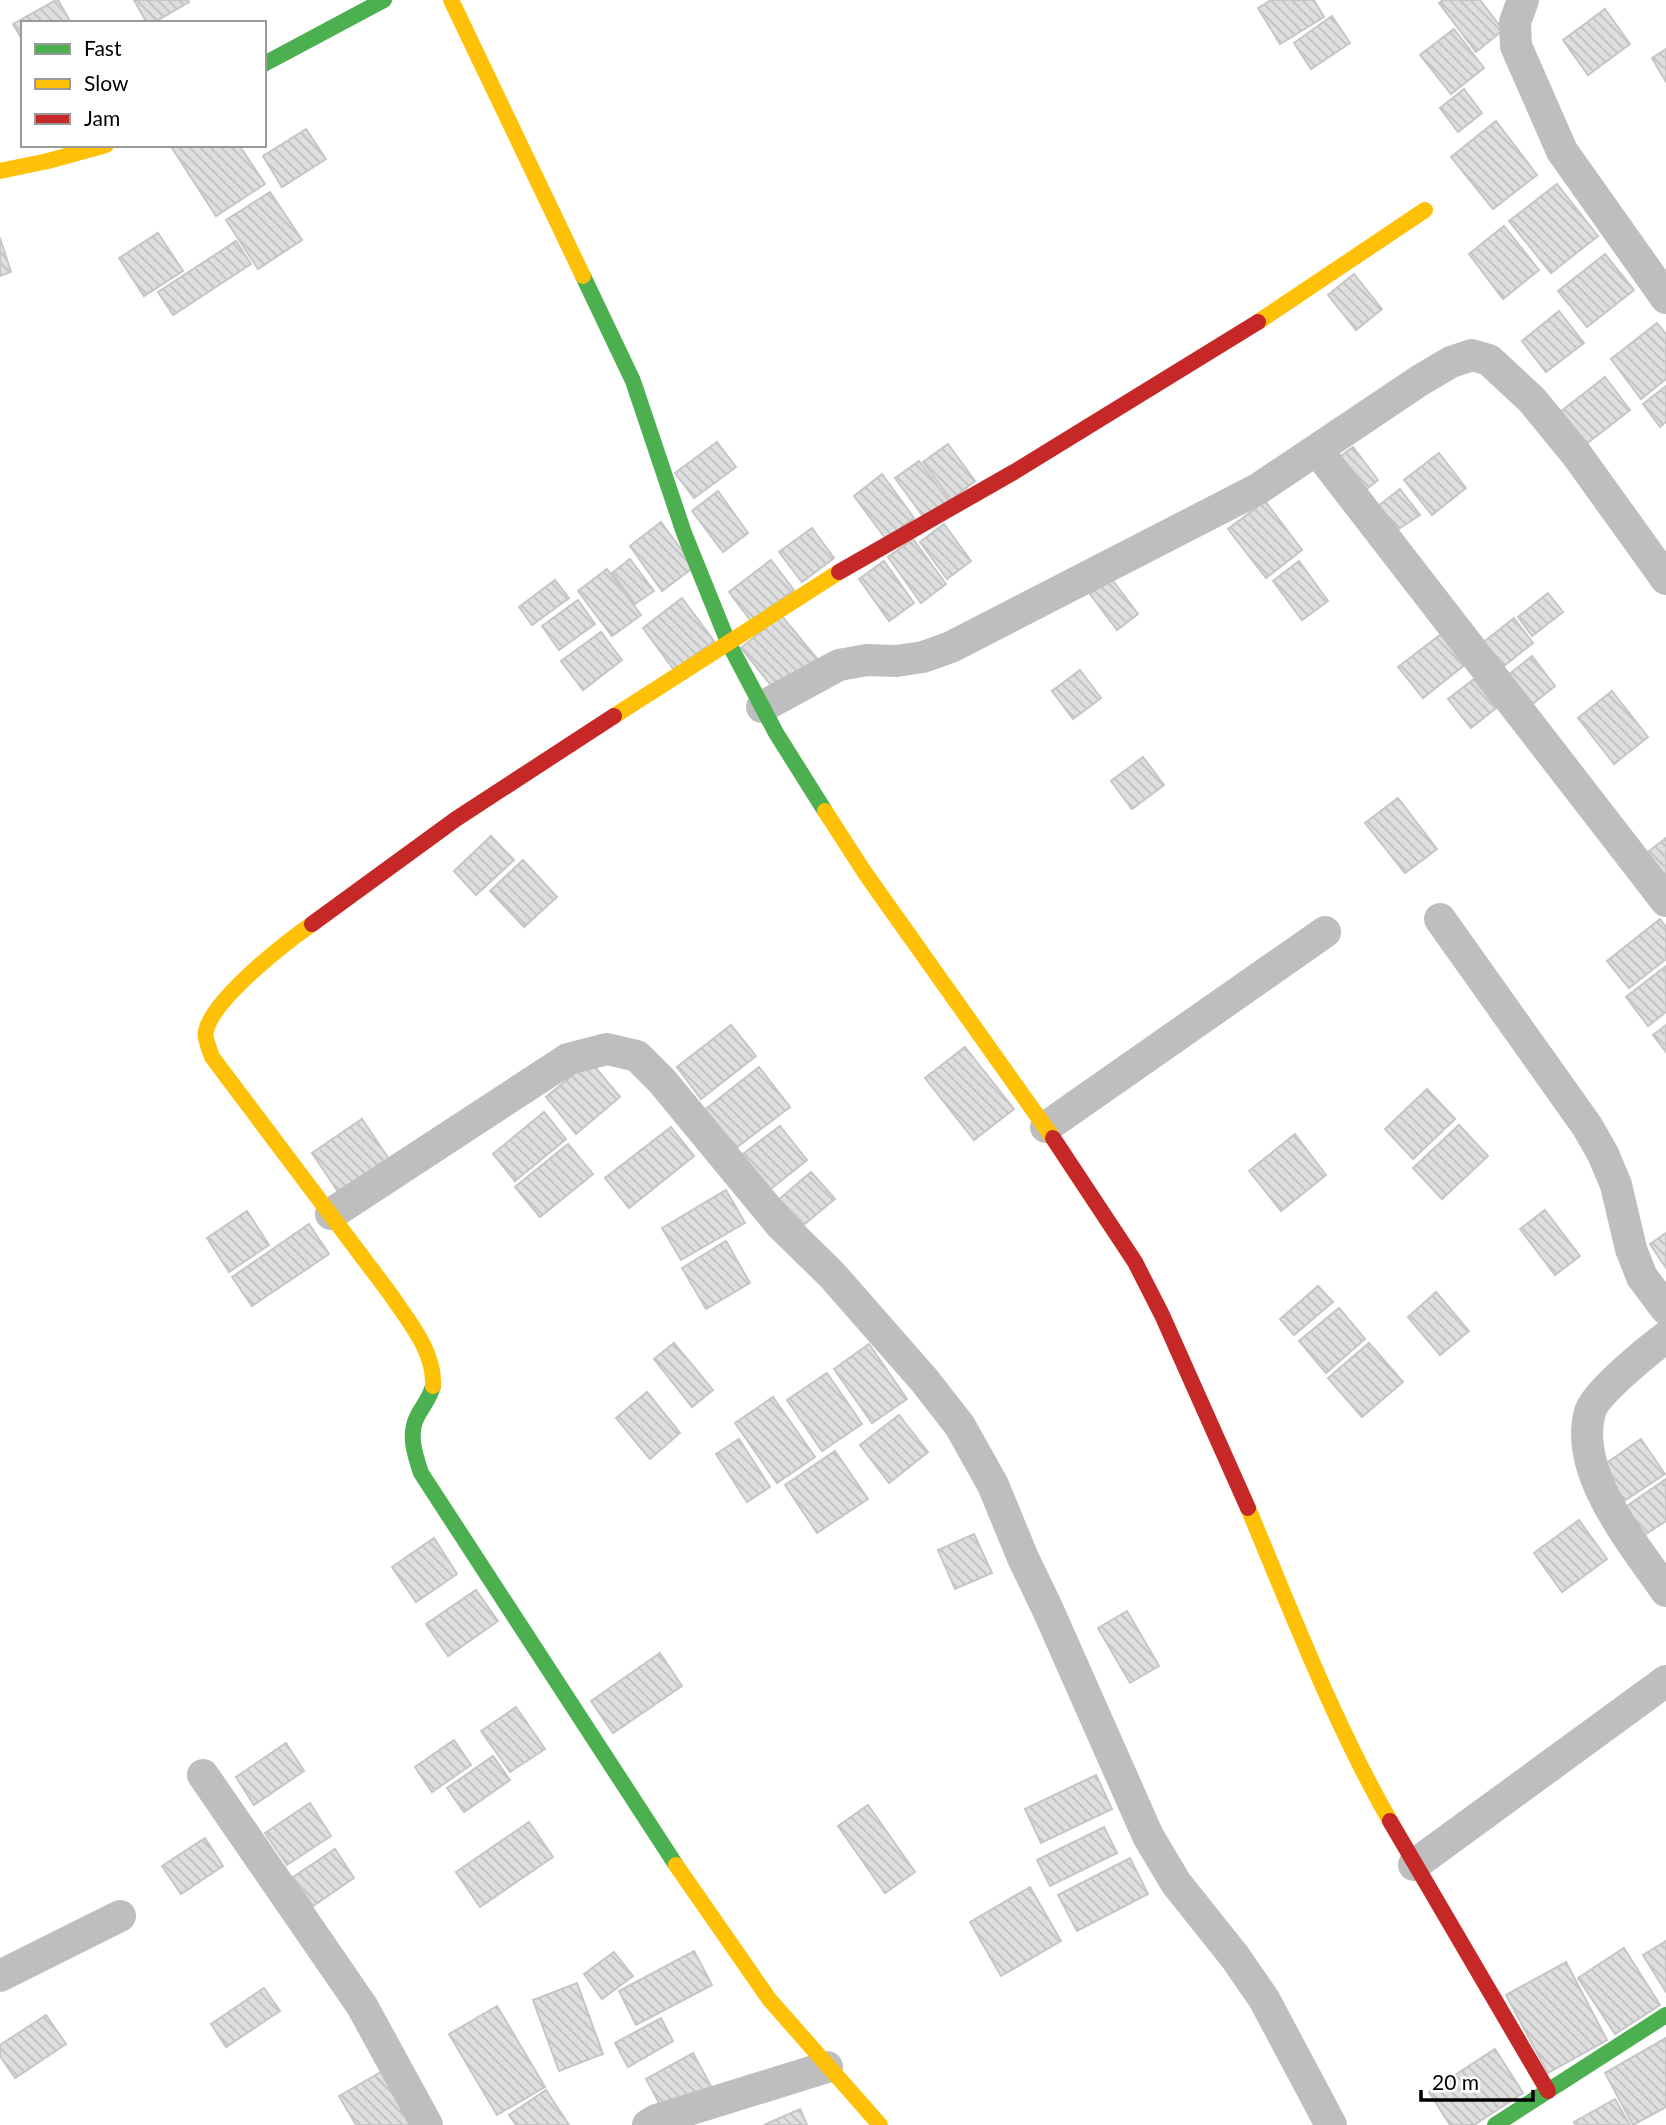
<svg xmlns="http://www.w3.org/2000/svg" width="1666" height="2125" font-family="Lato,sans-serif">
<defs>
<pattern id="building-back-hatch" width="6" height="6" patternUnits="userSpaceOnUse" patternTransform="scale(1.75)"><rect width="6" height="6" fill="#dfdfdf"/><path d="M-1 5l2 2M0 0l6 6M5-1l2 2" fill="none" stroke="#bebebe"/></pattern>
</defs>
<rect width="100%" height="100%" fill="#fff"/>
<path fill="url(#building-back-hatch)" stroke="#c6c6c6" stroke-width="2" d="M56 0H58L71 23H23V41L13 24Z
M134 0H188L189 2 153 23H147Z
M1271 0H1314L1324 17 1280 44 1258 8Z
M1443 0H1480L1503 30 1476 52 1439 3Z
M1605 9 1630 44 1588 75 1563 40Z
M1332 16 1350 43 1311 69 1294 43Z
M1454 29 1484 68 1451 94 1420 55Z
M1666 49V82L1652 58Z
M1464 89 1482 113 1458 132 1440 108Z
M1496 121 1537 175 1493 209 1451 157Z
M306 129 326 159 282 187 263 156Z
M176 145H239L265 184 216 216 172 148Z
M1557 184 1598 236 1551 273 1509 221Z
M270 192 302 240 258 269 226 220Z
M1504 226 1539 270 1503 299 1469 254Z
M158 233 183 271 144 296 119 258Z
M0 238 11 272 0 276Z
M236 241 251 264 173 315 158 292Z
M1605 254 1634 290 1587 327 1558 291Z
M1354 274 1382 309 1356 330 1328 295Z
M1559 311 1584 343 1546 372 1522 341Z
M1657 323 1666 334V379L1641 399 1611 359Z
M1605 377 1630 410 1576 452 1551 419Z
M1666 386V422L1660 427 1643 404Z
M717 442 736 467 694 498 675 473Z
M948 444 975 481 951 500 923 462Z
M1353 447 1378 480 1359 495 1334 461Z
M1439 453 1466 488 1432 515 1404 480Z
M919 461 949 501 925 519 895 478Z
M882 474 914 518 886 539 854 496Z
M1400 489 1420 515 1391 534 1373 510Z
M718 491 748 533 723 552 692 511Z
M1265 501 1302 550 1266 578 1228 529Z
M661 522 694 567 662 591 630 546Z
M944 524 971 561 947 579 920 542Z
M812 528 834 558 802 582 779 552Z
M913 539 946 584 921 603 888 557Z
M630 559 654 591 635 604 612 573Z
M771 560 794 590 751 621 729 592Z
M884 561 914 603 889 621 859 579Z
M1299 561 1328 601 1302 620 1273 581Z
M607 569 641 615 612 636 578 591Z
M1111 578 1138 614 1117 630 1090 594Z
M555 580 569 598 532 625 519 607Z
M1548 593 1563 612 1532 636 1518 617Z
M682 598 714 641 674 670 643 628Z
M578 600 595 624 559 650 542 626Z
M781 615 818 660 778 694 741 648Z
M1514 618 1533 643 1499 670 1480 645Z
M601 632 622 660 583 690 561 661Z
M1444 632 1467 663 1423 698 1398 667Z
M1532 656 1555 686 1530 706 1507 676Z
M1080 670 1101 698 1073 719 1052 691Z
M1474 679 1496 708 1471 728 1448 699Z
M1612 691 1648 737 1614 764 1578 718Z
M1143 757 1164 785 1132 809 1111 781Z
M1398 798 1437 849 1405 873 1365 823Z
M491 836 514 860 476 895 454 871Z
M1666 838V894L1639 859Z
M523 860 557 897 524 927 490 891Z
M1660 919 1666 927V959L1629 988 1607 961Z
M1666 966V1012L1648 1026 1626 997Z
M731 1025 756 1056 701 1099 677 1067Z
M1666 1025V1052L1653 1035Z
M965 1047 1014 1109 974 1140 925 1078Z
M590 1061 620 1097 576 1134 546 1097Z
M759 1067 790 1107 732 1151 702 1112Z
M1427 1089 1455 1119 1413 1159 1385 1129Z
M544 1112 566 1139 515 1181 493 1154Z
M362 1119 391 1162 341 1196 312 1153Z
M1459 1125 1488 1156 1442 1199 1413 1168Z
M780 1126 807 1160 763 1195 735 1160Z
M671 1127 694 1156 629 1208 605 1178Z
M1295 1134 1326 1175 1281 1211 1249 1171Z
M568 1144 593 1174 540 1217 515 1187Z
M811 1172 835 1199 801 1227 778 1200Z
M726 1190 745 1223 681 1260 662 1228Z
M1545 1210 1580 1256 1555 1275 1520 1229Z
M247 1211 269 1245 229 1272 207 1238Z
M309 1224 329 1254 252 1306 232 1277Z
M1666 1233V1268L1650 1244Z
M726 1241 750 1283 706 1309 682 1268Z
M1318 1286 1333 1302 1294 1335 1280 1319Z
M1436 1292 1469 1331 1440 1355 1408 1317Z
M1339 1308 1365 1339 1326 1373 1299 1341Z
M674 1343 713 1390 692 1407 654 1359Z
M1369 1343 1403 1382 1362 1417 1328 1378Z
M869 1344 907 1399 872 1423 834 1369Z
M827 1373 862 1424 822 1451 787 1400Z
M647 1392 680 1433 650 1459 616 1418Z
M773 1397 815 1457 777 1483 735 1423Z
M899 1415 928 1452 889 1483 860 1445Z
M739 1439 770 1487 747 1502 716 1454Z
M1641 1439 1665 1474 1618 1505 1595 1471Z
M835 1451 868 1499 817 1533 785 1485Z
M1666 1479V1521L1640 1538 1621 1510Z
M1579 1520 1607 1559 1562 1592 1534 1553Z
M974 1534 992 1573 955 1589 938 1550Z
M434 1538 457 1574 416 1602 392 1567Z
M476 1590 498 1621 448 1656 426 1624Z
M1127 1611 1159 1666 1130 1683 1098 1628Z
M660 1653 682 1686 613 1733 591 1701Z
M516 1707 545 1749 510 1772 481 1731Z
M454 1740 471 1765 432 1792 415 1767Z
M286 1743 304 1771 254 1805 236 1777Z
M493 1756 510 1780 464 1812 447 1788Z
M1096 1775 1112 1809 1041 1843 1025 1809Z
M310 1803 331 1836 287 1865 265 1833Z
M868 1805 915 1872 885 1893 838 1826Z
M529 1822 553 1857 480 1907 456 1872Z
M1104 1827 1117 1853 1050 1886 1037 1860Z
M205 1838 223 1866 181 1894 162 1866Z
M335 1849 354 1878 313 1906 293 1877Z
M1130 1858 1148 1894 1077 1931 1058 1895Z
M1030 1887 1061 1941 1001 1976 970 1922Z
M1666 1941V1992L1643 1955Z
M1624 1948 1660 2005 1615 2034 1578 1978Z
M694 1951 712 1985 636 2025 619 1991Z
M614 1952 633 1976 602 1999 584 1974Z
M1566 1962 1607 2040 1548 2073 1506 1995Z
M577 1983 603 2054 559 2071 533 2000Z
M264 1988 280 2011 226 2047 211 2024Z
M497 2006 545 2087 497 2115 449 2034Z
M46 2015 66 2044 15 2078 0 2056V2045Z
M661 2018 673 2041 628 2067 615 2043Z
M1666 2038V2107L1633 2125 1605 2073Z
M1495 2049 1523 2093 1474 2125H1450L1429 2092Z
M693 2053 712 2088 665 2114 646 2079Z
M386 2069 418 2125H356L339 2096Z
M546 2090 569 2125H516L509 2115Z
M1615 2099 1630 2125H1575L1574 2122Z
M800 2109 807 2125H764Z"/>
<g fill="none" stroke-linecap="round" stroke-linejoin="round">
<path stroke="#bebebe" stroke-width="32" d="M1523 0 1515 22 1516 46 1562 151 1666 298
M1317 450 1666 901
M762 707 839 665 867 660 896 661 923 657 951 647 1258 489 1419 381 1451 362 1472 355 1489 360 1532 400 1577 455 1666 579
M1440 919 1587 1126 1603 1154 1616 1185 1631 1249 1642 1277 1666 1309
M1046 1127 1325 932
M331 1214 568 1059 607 1049 637 1056 662 1081 780 1224 832 1275 925 1381 960 1426 993 1485 1023 1558 1048 1610 1148 1836 1176 1883 1235 1957 1264 1999 1331 2125
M1666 1337C1649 1350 1595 1393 1590 1412 1573 1473 1634 1544 1666 1591
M203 1775 362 2006 427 2125
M1414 1865 1666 1681
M0 1976 120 1916
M648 2125 656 2120 827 2067"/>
<path stroke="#4caf50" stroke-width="16" d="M264 64 384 0
M583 276 633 381 684 533 728 642 776 733 825 811
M433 1386C430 1398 422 1407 417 1417 408 1435 415 1455 421 1473L676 1865
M1495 2125 1666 2015"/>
<path stroke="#ffc107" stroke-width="16" d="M451 0 583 276
M0 171 48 161 106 145
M1258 322 1425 210
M614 716 839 572
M825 811 865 873 1053 1138
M312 924C285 943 213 999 206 1031 204 1038 210 1050 212 1057L391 1295C409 1322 435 1352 433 1386
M1248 1508C1292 1613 1333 1721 1390 1821
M676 1865 769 1999 880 2125"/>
<path stroke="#c62828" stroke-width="16" d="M839 572 1014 472 1258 322
M312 924 456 819 614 716
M1053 1138 1135 1262 1162 1315 1248 1508
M1390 1821 1548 2091"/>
</g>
<rect x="21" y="21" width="245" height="126" fill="#ffffff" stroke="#999999" stroke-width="2"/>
<rect x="35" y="44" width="35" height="10" fill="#4caf50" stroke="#999999" stroke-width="2"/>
<text x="84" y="56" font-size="21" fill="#000000">Fast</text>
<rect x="35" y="79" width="35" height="10" fill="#ffc107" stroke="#999999" stroke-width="2"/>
<text x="84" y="91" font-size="21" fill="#000000">Slow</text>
<rect x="35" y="114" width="35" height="10" fill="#c62828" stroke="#999999" stroke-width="2"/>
<text x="84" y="126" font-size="21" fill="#000000">Jam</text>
<path d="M1421 2090v10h112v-10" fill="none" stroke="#000000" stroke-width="3.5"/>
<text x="1432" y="2090" font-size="21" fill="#000000" stroke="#ffffff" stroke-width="5" paint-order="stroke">20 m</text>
</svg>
